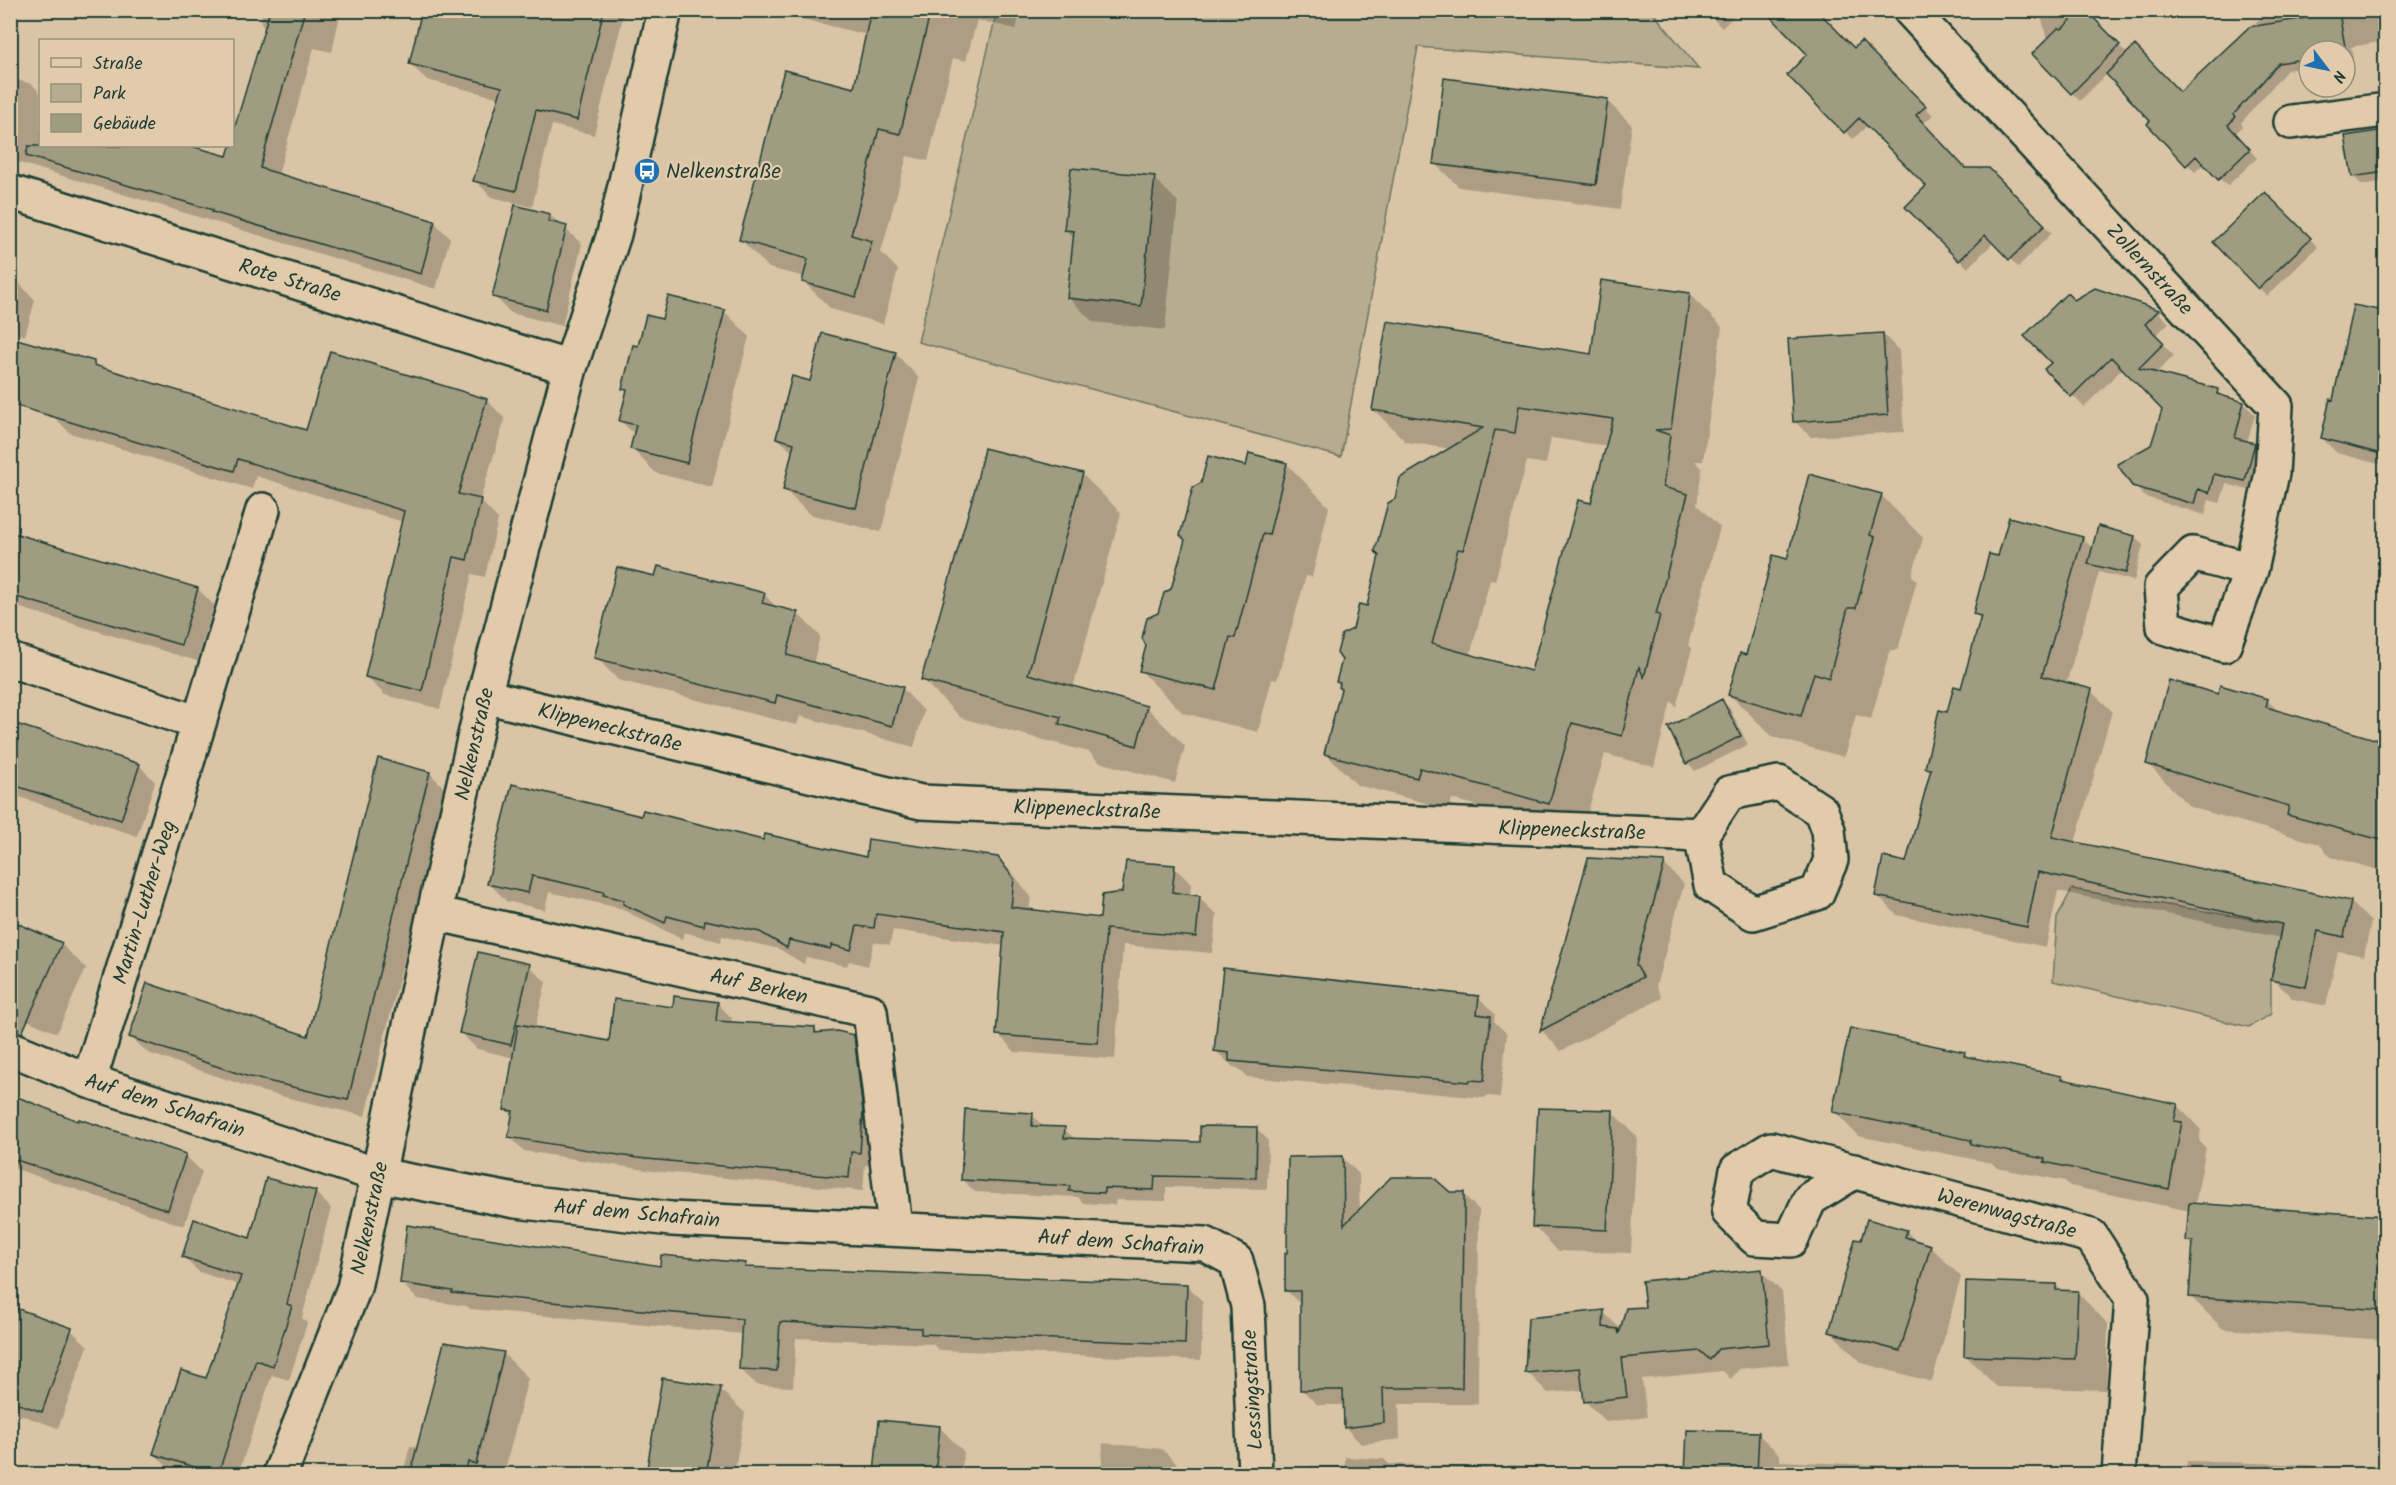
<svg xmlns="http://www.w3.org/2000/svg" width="2396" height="1485" font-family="Kalam,sans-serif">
<rect width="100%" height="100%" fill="#d9c5a5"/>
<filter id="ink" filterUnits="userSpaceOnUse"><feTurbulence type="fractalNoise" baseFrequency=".0167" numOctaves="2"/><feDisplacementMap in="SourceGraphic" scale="12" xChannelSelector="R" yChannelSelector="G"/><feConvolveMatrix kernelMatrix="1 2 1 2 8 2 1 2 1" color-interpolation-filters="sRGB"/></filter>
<g filter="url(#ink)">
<path fill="#b7ac90" stroke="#6b7462" stroke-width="1.5" d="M997 11H1652L1699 69 1418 47 1341 457 918 342Z
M2072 889 2282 924 2271 980V1014L2249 1027 2053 981 2057 918Z"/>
<path fill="#0003" fill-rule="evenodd" d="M178 10H202L200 16Z
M262 10H341L332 52 314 48 278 175 434 222 450 238 436 289 10 160V78L32 84 40 93V146H187L228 158 266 29 261 24Z
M423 10H621L624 13 594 135 552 125 532 207 491 197 475 180 500 98 427 80 410 64Z
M766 10H1021L1016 29 977 20 966 61 953 58 928 161 907 156 881 252 898 270 883 324 831 309 803 281 805 277 769 268 741 240 855 90 867 35Z
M1705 10H1740L1722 28Z
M2040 10H2084L2128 55 2180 94 2269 10H2347L2351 15 2350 10H2386V41L2351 47 2353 60 2345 61V51H2309V67L2287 70 2241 123 2243 126 2235 134 2257 158 2227 186 2205 163 2195 172 2149 124 2152 122 2107 74 2080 101 2034 54 2047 41Z
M1861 44 1933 115 1923 124 1965 169 1988 170 2052 233 2018 267 1994 242 1968 268 1907 207 1928 186 1868 125 1853 139 1789 75 1854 50Z
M1607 101 1632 125 1620 209 1459 187 1434 163Z
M2386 131V181L2362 185 2354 177 2347 137Z
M1154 178 1178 202 1165 330 1093 322 1069 298 1075 239 1066 230Z
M2265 194 2318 247 2267 296 2215 242Z
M550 215 582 244 562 326 511 313 494 296Z
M10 281 20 284 35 300 25 336 15 333 10 345Z
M2095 290 2158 312 2169 323 2155 336 2174 356 2155 374 2217 391 2225 398 2244 403 2255 415 2247 442 2254 444 2266 456 2256 492 2226 484 2220 503 2209 500 2205 515 2145 497 2133 485 2152 446 2163 409 2123 368 2084 407 2046 369 2053 363 2074 301Z
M1689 294 1722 327 1703 461H1695L1702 468 1697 505 1720 527 1688 645 1692 649 1676 707 1671 701 1654 767 1605 754 1581 835 1452 799 1449 809 1357 785 1325 753 1342 689 1337 682 1354 630 1368 608 1397 500 1451 449 1406 442 1374 410 1592 356ZM1551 438 1608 446 1592 505 1532 673 1470 656 1490 580 1495 581 1527 461 1546 464Z
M2386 305V466L2337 453 2322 438 2334 402 2380 312Z
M724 311 749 336 712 487 656 473 632 449 635 435 621 421 628 393 623 389 639 348 663 321Z
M1883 334 1899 351 1904 432 1811 437 1794 421Z
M331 353 487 400 505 419 480 500 498 519 485 577 472 574 440 709 385 695 366 677 403 522 256 476 252 489 70 433 52 415 307 431Z
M895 353 919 378 881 532 809 514 785 490 793 453 778 438 811 382Z
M1287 464 1329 507 1312 577 1306 576 1277 680 1272 679 1258 732 1183 713 1141 671 1159 615 1248 468Z
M1082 474 1121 513 1073 688 1147 708 1185 746 1175 783 1099 762 1089 752 961 718 923 680Z
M1881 495 1923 538 1912 576 1917 580 1898 650H1890L1871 719 1856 715 1844 757 1773 737 1730 695 1788 561Z
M2386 511V529L2382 525Z
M2135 537 2143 545 2134 581 2099 572 2066 684 2091 691 2112 711 2075 843 2351 902 2371 922 2364 956 2338 951 2326 1006 2293 999 2273 979 2281 938 2058 891 2046 947 1897 915 1877 895 1907 863 1932 773 1926 767 1948 713 1962 690 1981 620 1975 613 1999 558 2083 538 2093 549Z
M10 546 198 589 214 605 197 661 14 606 10 603Z
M656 578 764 594 778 609 798 614 820 636 813 664 902 688 924 711 914 747 800 716 797 725 618 680 596 657Z
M2219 695 2267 700 2279 712 2386 743V872L2331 857 2319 844 2190 807 2148 764Z
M1722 701 1730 709 1748 745 1695 771 1688 763Z
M10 723 139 765 155 782 137 836 10 794Z
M430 773 446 790 365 1116 264 1092 148 1053 131 1037 309 1038Z
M643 818 764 842 867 859 997 858 1015 876 1031 897 1029 911 1101 920 1124 894 1174 867 1191 884 1190 896 1199 898 1217 915 1212 953 1123 945 1115 1059 1015 1052 998 1034 1005 946 893 930 890 945 874 942 868 966 849 961 847 966 806 957 804 964 779 949 722 936 721 942 684 932 682 939 619 908 549 892 545 910 506 901 489 883Z
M1590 859 1664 864 1684 884 1656 986 1662 998 1561 1051 1542 1031Z
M61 944 86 968 57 1033 10 1013Z
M529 966 546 982 535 1028 610 1043 674 1008 717 1003 732 1018 731 1023 815 1029 821 1034 853 1036 867 1050 873 1166 865 1165 863 1191 652 1171 524 1151 510 1137 513 1116 506 1109 514 1058 477 1049 461 1033ZM854 1045H857L865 1119H862Z
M1478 997 1495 1014 1494 1021 1507 1034 1500 1097 1486 1096 1485 1098 1247 1077 1238 1068 1233 1067 1216 1051Z
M1964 1053 1969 1058 2061 1077 2065 1082 2177 1105 2201 1130 2199 1141 2206 1148 2195 1205 2386 1218V1340L2223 1329 2191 1297 2194 1247 2187 1240 2190 1211 2070 1186 2065 1181 1997 1168 1992 1163 1858 1136 1834 1111Z
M10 1096 79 1123 185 1155 202 1172 184 1226 10 1167Z
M1612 1112 1637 1136 1631 1253 1558 1251 1534 1226Z
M1032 1115 1044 1127 1064 1129 1075 1139 1202 1143 1256 1128 1268 1140 1267 1189 1166 1187V1201L1116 1200 1115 1205 1083 1203 1078 1197 975 1192 963 1180Z
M1343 1158 1359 1174 1360 1212 1449 1194H1463L1479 1210 1478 1404H1399L1400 1439 1361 1444 1345 1427V1405H1318L1301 1389 1302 1306 1286 1290 1289 1254Z
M267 1180 316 1193 331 1208 302 1318 307 1323 289 1380 272 1375 238 1474H186L170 1470 155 1454 207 1380 239 1285 199 1272 183 1257 251 1240ZM312 1201H315L286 1312 283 1311Z
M1906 1231 1917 1242 1930 1246 1961 1277 1932 1382 1862 1363 1830 1331 1862 1242Z
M745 1265 748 1268 1187 1285 1203 1302 1201 1360 939 1350 932 1344 796 1338 793 1387 757 1385 740 1369 743 1334 470 1309 467 1306 417 1299 401 1282Z
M1761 1271 1782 1292 1789 1364 1739 1369 1731 1379 1723 1371 1642 1379 1647 1417 1606 1422 1585 1401 1584 1390 1548 1393 1527 1372 1603 1312 1622 1330 1646 1308Z
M2056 1285 2062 1292H2077L2108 1324 2106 1390 1997 1387 1965 1355Z
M10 1307 71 1330 88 1346 58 1428 10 1411Z
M503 1353 528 1378 504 1474H403L410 1446 419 1448Z
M663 1379 720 1389 745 1413 734 1474H647Z
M880 1422 939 1427 964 1452 961 1474H875Z
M1689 1431 1758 1434 1780 1455V1461L1896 1466 1901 1472 1966 1474H1686Z
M1103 1443 1162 1449 1187 1474H1101Z
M1345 1457 1384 1459 1389 1464 1508 1468V1465L1664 1474H1309V1466H1345Z
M2187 1461 2287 1464 2386 1470V1474H2156V1470L2186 1471Z
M1974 1470 2048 1473 2050 1474H1974Z"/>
<path fill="#9f9c82" stroke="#1f3d34" stroke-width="1.5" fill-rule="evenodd" d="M270 10H305L260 168 435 221 421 274 212 212 213 210 26 156 28 146H191L227 156 230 146H232V136Z
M422 10H604L577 120 536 110 516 191 473 181 502 87 409 64Z
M871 10H931L900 134 879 129 851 235 872 241 856 297 802 282 808 259 739 240 784 70 854 88Z
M1764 10H1817L1854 48 1861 41 1926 106 1916 115 1965 168H1989L2045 225 2009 260 1985 235 1959 261 1905 207 1926 186 1859 118 1844 133 1787 75 1807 54Z
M2081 10H2086L2120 45 2071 94 2032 54 2058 28 2062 29Z
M2339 13 2346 52 2309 51V58L2279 63 2234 114 2236 117 2228 125 2250 149 2218 180 2196 156 2186 166 2147 124 2150 121 2106 74 2135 45 2180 92 2249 27Z
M1444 78 1608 99 1596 185 1433 164Z
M2385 130V172L2352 177 2345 136Z
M1071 168 1155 176 1141 306 1067 298 1074 231 1064 230Z
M2265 192 2311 238 2258 289 2213 242Z
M515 205 550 214 548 221 567 226 546 310 492 297Z
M1601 280 1690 293 1671 429 1655 430 1670 435 1663 487 1688 494 1656 614 1660 615 1644 677 1639 667 1622 736 1572 723 1549 804 1420 768 1417 778 1324 754 1341 689 1339 688 1340 683 1336 682 1342 660 1337 653 1342 634 1353 629 1359 604 1367 606 1379 556 1375 551 1388 503 1395 499 1400 478 1483 428 1372 410 1387 321 1591 354ZM1519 406 1613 419 1591 503 1578 500 1531 671 1432 644 1458 549 1463 550 1495 430 1515 433Z
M2095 288 2159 310 2145 324 2164 343 2139 368 2218 389 2217 394 2244 402 2235 438 2255 443 2245 481 2214 474 2209 493 2198 489 2194 504 2132 486 2117 464 2151 445 2162 410 2111 357 2071 397 2044 369 2051 363 2024 336 2067 293 2074 300Z
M668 296 725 310 687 463 630 449 636 425 619 421 627 390 622 389 633 345 638 346 646 315 662 319Z
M2353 305 2385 311V455L2321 438 2330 399 2333 400Z
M822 333 896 352 856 508 783 490 794 443 776 438 792 376 810 381Z
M1883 333 1888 415 1793 422 1788 339Z
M10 337 94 361V365L306 430 330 351 487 399 458 494 481 499 467 560 454 557 422 691 365 677 404 511 238 459 234 471 10 404Z
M984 448 1083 473 1028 674 1147 706 1137 746 1059 724 1061 717 921 680 976 485Z
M1249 453 1287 463 1269 535 1263 534 1235 638 1230 637 1216 690 1139 671 1146 646 1142 638 1147 618 1158 613 1164 593 1171 589 1185 540 1180 535 1193 487 1201 483 1208 456 1246 466Z
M1809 474 1882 494 1870 535 1875 537 1856 608H1848L1829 678 1814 673 1801 716 1728 695 1740 653 1746 655 1773 555 1787 559Z
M2009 517 2083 537 2042 676 2092 689 2052 837 2351 901 2344 937 2318 931 2306 987 2271 980 2282 924 2038 872 2027 927 1875 896 1883 857 1906 862 1931 769 1925 768 1939 710 1947 712 1954 686 1961 688 1981 616 1973 614 1989 554 1998 556Z
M2098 526 2135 536 2126 573 2088 564Z
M10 532 198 588 181 645 10 595Z
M658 566 765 593 762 603 798 612 787 655 903 687 892 726 777 695 775 703 594 658 617 567 655 576Z
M2169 680 2218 694 2220 685 2268 699 2266 707 2385 742V841L2287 815 2289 806 2146 764Z
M1722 699 1741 736 1686 764 1668 727Z
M10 722 140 764 121 820 10 784Z
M378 758 430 772 409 852 348 1100 246 1076 129 1037 147 983 308 1036Z
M512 784 641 816 643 810 763 840 765 834 866 857 868 839 998 857 1014 879 1011 907 1100 918 1102 895 1122 892 1126 861 1175 865 1172 892 1200 896 1196 937 1106 929 1098 1043 996 1035 1004 932 876 914 874 928 857 926 851 950 832 945 830 949 789 940 787 948 760 932 705 920 704 926 667 916 665 923 623 904 624 900 603 895 604 892 532 876 528 893 487 884Z
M1588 858 1665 862 1636 965 1643 977 1540 1031Z
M10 920 62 943 22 1033 10 1030Z
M478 952 530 964 511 1045 459 1033Z
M1223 968 1479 996 1477 1014 1491 1016 1484 1081 1470 1080 1469 1082 1229 1061V1053L1214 1051Z
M674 996 718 1002 716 1021 815 1027V1033L837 1031 854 1035 863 1112 860 1153 851 1152 849 1178 637 1158 508 1137 513 1111 504 1110 518 1024 609 1041 614 999 673 1007Z
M1850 1028 1965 1052 1964 1056 2062 1076V1079L2178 1104 2174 1121 2182 1122 2169 1189 2044 1162 2045 1159 1971 1144V1140L1832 1112Z
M10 1094 78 1121 79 1119 186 1154 168 1210 10 1158Z
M1538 1108 1613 1110 1607 1230 1532 1227Z
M965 1109 1033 1113 1032 1126 1065 1127 1064 1138 1200 1142V1126L1257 1127 1256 1178 1155 1176 1154 1190 1104 1188V1193L1069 1191 1070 1186 961 1180Z
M1343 1156 1344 1225 1391 1177H1433L1450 1192H1464V1215L1462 1388H1383L1384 1423 1344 1428 1343 1390H1300V1291H1285V1253H1287L1288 1157Z
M266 1178 316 1191 287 1304 292 1306 273 1366 256 1360 218 1474H216L153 1454 181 1370 206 1378 241 1276 182 1257 194 1219 250 1238Z
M2189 1203 2385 1216V1310L2189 1297 2193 1241H2186Z
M1867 1219 1907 1230 1905 1237 1931 1245 1900 1351 1829 1332 1855 1239 1861 1240Z
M407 1225 660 1266 661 1255 746 1263 745 1267 1187 1284 1185 1344 921 1334V1328L780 1322 777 1371 739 1369 742 1319 452 1293 453 1291 400 1283Z
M1762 1269 1769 1344 1718 1349 1710 1360 1700 1351 1622 1358 1627 1397 1584 1402 1580 1368 1525 1373 1528 1318 1604 1310 1603 1327 1618 1329 1619 1334 1626 1308 1645 1307 1642 1281Z
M1966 1281 2056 1284V1290L2078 1291 2075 1359 1964 1356Z
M10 1306 72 1328 42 1412 10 1401Z
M444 1342 504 1352 476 1464 468 1462 465 1474H410Z
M662 1378 721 1387 706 1474H646Z
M879 1420 940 1426 935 1474H874Z
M1687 1430 1759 1432 1757 1474H1685Z"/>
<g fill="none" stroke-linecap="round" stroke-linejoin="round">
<defs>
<path id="minor" d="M1910 10 2276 406 2272 473 2251 570 2224 645 2164 627 2161 587 2193 554 2251 570
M2291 122 2386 110
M10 192 570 368
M10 660 199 723 263 510
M484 696 921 802 1701 835
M1779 783 1821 811 1828 830 1831 860 1817 893 1753 913 1711 885 1701 835 1729 793Z
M434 913 870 1011 895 1228
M10 1048 89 1081 378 1175 516 1201 671 1219 1205 1244 1236 1261 1248 1306 1255 1474
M89 1081 199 723
M1855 1171 1810 1199 1791 1240 1755 1238 1729 1212 1737 1170 1771 1149 2091 1236 2132 1299 2119 1474
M280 1474 354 1288 434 913 484 696 570 368 614 234 665 10"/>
</defs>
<use href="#minor" stroke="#1f3d34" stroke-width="38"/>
<use href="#minor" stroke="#e1cbaa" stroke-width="33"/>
</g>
</g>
<defs>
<symbol id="bus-disc" viewBox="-11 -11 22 22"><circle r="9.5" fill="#1f6fb2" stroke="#e1cbaa"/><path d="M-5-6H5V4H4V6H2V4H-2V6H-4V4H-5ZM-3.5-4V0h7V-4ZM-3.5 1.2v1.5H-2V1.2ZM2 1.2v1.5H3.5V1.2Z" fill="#fff"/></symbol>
</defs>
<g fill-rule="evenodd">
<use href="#bus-disc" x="632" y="156" width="30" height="30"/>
</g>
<g text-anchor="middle" stroke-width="4.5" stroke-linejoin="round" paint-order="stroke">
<g font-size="21" fill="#1f3d34" stroke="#e1cbaa" text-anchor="start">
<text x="666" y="178">Nelkenstraße</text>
</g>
<g font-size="21" fill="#1f3d34" stroke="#e1cbaa">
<text transform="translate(2150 269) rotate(47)" y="7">Zollernstraße</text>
<text transform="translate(290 280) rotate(17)" y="7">Rote Straße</text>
<text transform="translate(610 727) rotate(14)" y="7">Klippeneckstraße</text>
<text transform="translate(474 744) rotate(-77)" y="7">Nelkenstraße</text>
<text transform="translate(1087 809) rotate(2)" y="7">Klippeneckstraße</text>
<text transform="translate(1572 830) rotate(2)" y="7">Klippeneckstraße</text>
<text transform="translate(144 902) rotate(-73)" y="7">Martin-Luther-Weg</text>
<text transform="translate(759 986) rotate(13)" y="7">Auf Berken</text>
<text transform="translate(165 1105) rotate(18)" y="7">Auf dem Schafrain</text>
<text transform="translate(637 1213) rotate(5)" y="7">Auf dem Schafrain</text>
<text transform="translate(2007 1213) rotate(15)" y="7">Werenwagstraße</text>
<text transform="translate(369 1218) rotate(-78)" y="7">Nelkenstraße</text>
<text transform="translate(1121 1242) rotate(4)" y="7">Auf dem Schafrain</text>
<text transform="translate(1252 1390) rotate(-93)" y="7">Lessingstraße</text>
</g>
</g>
<rect width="2396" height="1485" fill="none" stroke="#e1cbaa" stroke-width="36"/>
<rect x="18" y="18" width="2360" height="1449" fill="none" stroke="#1f3d34" stroke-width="2" filter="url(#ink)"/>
<rect x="39" y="39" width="195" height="108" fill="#e1cbaa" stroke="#93927b" stroke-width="1.5"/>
<rect x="51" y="58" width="30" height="9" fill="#e1cbaa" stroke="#93927b" stroke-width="1.5"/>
<text x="93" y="69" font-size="18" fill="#1f3d34">Straße</text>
<rect x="51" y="84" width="30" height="18" fill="#b7ac90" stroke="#93927b" stroke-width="1.5"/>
<text x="93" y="99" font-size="18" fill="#1f3d34">Park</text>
<rect x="51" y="114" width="30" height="18" fill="#9f9c82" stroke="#93927b" stroke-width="1.5"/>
<text x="93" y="129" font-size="18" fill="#1f3d34">Gebäude</text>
<g transform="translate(2327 69) rotate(122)"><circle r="28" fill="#e1cbaa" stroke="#93927b" stroke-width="1.5"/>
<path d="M0-4.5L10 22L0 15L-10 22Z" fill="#1f6fb2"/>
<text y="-9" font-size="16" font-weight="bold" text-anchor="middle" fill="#1f3d34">N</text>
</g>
</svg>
